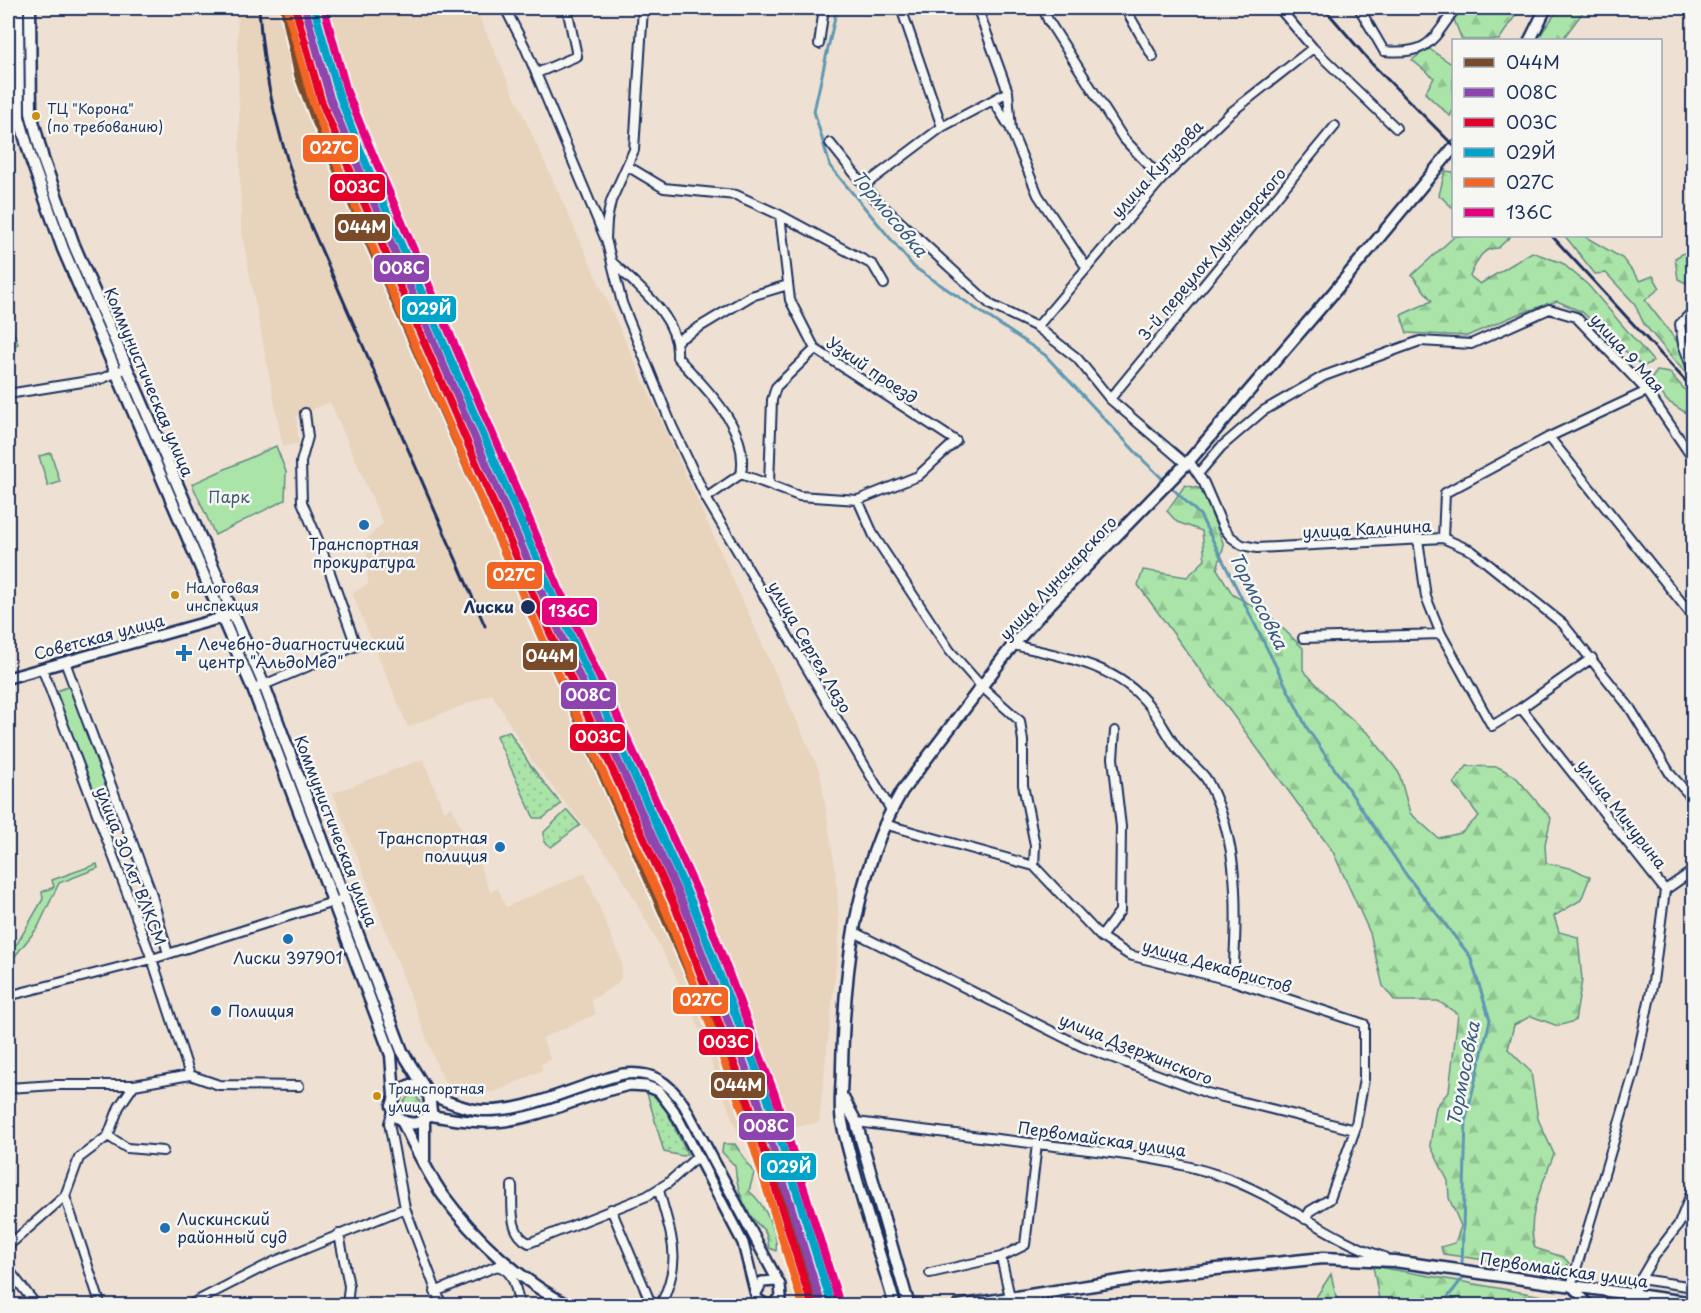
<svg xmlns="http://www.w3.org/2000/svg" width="1701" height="1313" font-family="'Playpen Sans',sans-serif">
<defs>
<pattern id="grass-dots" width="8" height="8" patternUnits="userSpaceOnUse" patternTransform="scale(1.5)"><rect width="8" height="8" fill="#aae4a8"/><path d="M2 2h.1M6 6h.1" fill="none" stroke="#92c493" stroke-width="1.8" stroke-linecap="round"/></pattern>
<pattern id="forest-firs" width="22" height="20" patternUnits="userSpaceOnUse" patternTransform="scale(1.5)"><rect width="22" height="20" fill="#aae4a8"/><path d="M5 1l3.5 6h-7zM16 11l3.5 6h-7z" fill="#92c493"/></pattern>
</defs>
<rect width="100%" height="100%" fill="#eee1d3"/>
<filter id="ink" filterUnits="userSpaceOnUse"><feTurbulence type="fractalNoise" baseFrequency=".0167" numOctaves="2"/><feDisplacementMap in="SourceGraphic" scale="12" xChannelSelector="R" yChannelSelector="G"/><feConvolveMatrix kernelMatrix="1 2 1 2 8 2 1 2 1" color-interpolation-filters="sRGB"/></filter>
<g filter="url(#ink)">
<path fill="#e8d3bd" d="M237 8H475L820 772 835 868 840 929 819 1123 738 1134 688 1000 648 924 615 865 532 761 492 694 408 727 352 593 368 584 367 539 383 523 330 402 296 417 299 443 283 447 241 229Z
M423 759 444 811 452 807 470 848 473 847 490 892 498 888 506 907 585 873 622 962 621 978 616 985 591 1000 596 1014 542 1038 551 1060 541 1064 543 1070 495 1092 464 1093 445 1082 438 1068 333 793Z"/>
<path fill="url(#grass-dots)" stroke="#628a83" stroke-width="1.5" d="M509 731 530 765 561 804 543 818H534L496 736Z
M567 810 580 825 551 847 544 842V832Z
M650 1092 666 1109 687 1154 683 1156 664 1152 647 1093Z
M404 1104a8 8 0 1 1 16 0a8 8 0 1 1-16 0Z"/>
<path fill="url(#forest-firs)" stroke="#628a83" stroke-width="1.5" d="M1457 8H1515L1517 13 1499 40H1462L1453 17Z
M1559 8H1586L1562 40H1537Z
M1428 48 1453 65V111L1450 116 1425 93 1434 78 1412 60Z
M1445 171 1453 172V208L1439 195Z
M1455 236H1511L1498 248C1480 248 1477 262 1470 276L1480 284 1532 252 1562 263 1588 285 1653 361 1643 367 1582 312 1557 301 1516 315 1467 336 1407 333 1401 315 1432 301 1412 275Z
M1565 236H1584L1622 258 1640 281 1653 276 1660 288 1645 300 1693 362V382L1644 324 1634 303 1606 273 1595 274Z
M1693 248V284H1688L1678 279 1675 258Z
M1657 371 1670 373 1693 399V436L1690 432 1688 414 1667 401 1651 379Z
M1185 485 1201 489 1224 545 1217 569 1233 595 1268 614 1303 648V670L1337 706 1370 735 1399 773 1410 813 1438 838 1461 833 1479 816 1454 783 1467 766 1498 767 1515 776 1551 818 1545 844 1546 863 1574 869 1590 877 1581 900 1554 916 1559 932 1578 937 1582 980 1575 1021 1558 1026 1531 1016 1514 1025 1508 1049 1531 1072 1538 1119 1554 1154C1543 1183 1525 1218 1535 1248L1563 1257 1569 1263 1563 1271 1443 1254 1441 1247 1455 1243 1461 1226 1449 1198 1448 1181 1430 1145 1436 1107 1449 1091 1458 1014 1438 1001H1395L1383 986 1370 933 1333 852 1138 585 1143 570 1187 577 1205 560 1202 531 1177 522 1167 511Z
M723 1144H735L754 1173 749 1191C763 1202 779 1233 776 1251L769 1248C765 1223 763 1233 751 1216 741 1200 736 1185 735 1166L722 1152Z
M1373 1266 1548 1297 1553 1305H1380Z
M1331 1274 1338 1305H1311Z"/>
<path fill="#aae4a8" stroke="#628a83" stroke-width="1.5" d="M8 317 18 344 8 349Z
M276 446 286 472 285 500 215 535 192 484Z
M51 453 60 482 48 486 39 456Z
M70 686 110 793 104 795 98 793 93 796 54 692Z
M97 864 98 868 59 883 38 927 8 965V947L17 944 43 899 42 892 54 887 52 880Z"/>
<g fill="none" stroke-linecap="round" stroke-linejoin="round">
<path stroke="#5f97b2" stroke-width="3" d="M837 8 814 111 830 166 914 267 1045 355 1144 461 1200 515 1307 728 1407 876 1470 956 1490 1020 1466 1118 1462 1267
M1441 1306 1462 1279V1273"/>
<defs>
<path id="minor" d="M505 8 525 47 605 238
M643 8 634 150 611 201 607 220 606 239 622 303 672 426 706 498 891 810
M901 8 942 127
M980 8V15L1008 92 1011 130 1038 195 1086 267
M1043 8 1048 20 1123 138 1162 179
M1125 8 1153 57
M1279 8 1313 48 1396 128
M1359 8 1384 51C1430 55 1431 41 1456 8
M819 44 824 8
M537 73 577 56 567 8
M993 100 1009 126
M8 120 19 117
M830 143 874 198 991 305 1037 327 1077 358 1110 399 1186 464
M629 167 664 188 736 195 780 215 790 300 815 349 956 441 918 476 858 500 799 496 741 474
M865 185 942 127 1008 92
M780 215 873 265 884 284
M612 262C638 287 680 317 677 357 705 388 750 428 741 474L706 498
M1694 310 1680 324 1683 344 1694 374
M1037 327 1162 179 1229 114 1313 48
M678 340 751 296 788 285
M1647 391 1549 437 1694 618
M8 394 101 379 127 368
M1110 399 1335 126
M1189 461 1204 483 1223 527 1231 537 1242 545 1257 548 1443 538 1472 551 1563 624 1630 708 1671 775 1694 800
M1198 474 1221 447 1263 411 1324 376 1420 341 1471 344 1549 309 1576 317 1647 391 1694 460
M769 484 772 400 776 387 815 349
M858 500 874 536 950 651 981 686 1020 721 1023 741V785L1035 845 1034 866
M1443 538 1445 493 1549 437
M1418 539 1426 597 1441 634
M1303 638 1441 634 1492 726 1521 708 1665 890 1653 982 1634 1073 1571 1286 1591 1306
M1013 645C1063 656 1119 665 1151 708 1160 720 1167 734 1176 747 1184 759 1199 767 1207 780 1241 842 1237 914 1233 981
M65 662 151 892 168 954
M42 668 152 959 190 1075
M259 687 356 646 321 547 302 502 301 462 308 437 305 413
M1521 708 1592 658
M884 824 1034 866 1101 937 1129 955 1233 981 1364 1024V1079L1355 1130 1330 1199 1310 1211 1305 1219
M1665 890 1694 870
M854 932 1081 1046 1207 1093 1355 1130
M1101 937 1120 911 1121 827 1113 758 1115 731
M8 996 152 959 346 898
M8 1088 55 1085H134L190 1075 219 1085 299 1086
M393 1110 389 1123 405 1208 442 1306
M856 1122C922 1130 989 1138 1055 1146 1112 1153 1168 1158 1221 1176 1280 1196 1326 1238 1384 1257
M108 1136 127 1148 163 1151
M512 1186C513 1206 508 1233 529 1243L647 1196 668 1183 698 1156
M659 1190C671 1238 684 1258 660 1306
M611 1209 652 1306
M339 1234 349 1286 347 1306
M8 1246 65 1196
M8 1269 37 1306
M930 1273 1001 1257
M1640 1279 1694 1287
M435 1292 497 1266C514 1270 515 1287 519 1302
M1632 1294 1653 1258 1679 1224 1694 1186
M101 1306 65 1196 79 1158 108 1136 119 1107 134 1085
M187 1306 273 1262 405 1208
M1012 1306 1001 1257 1025 1245 1037 1144"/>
<path id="tertiary" d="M8 678 228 616
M429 1095C445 1100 461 1108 478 1110 524 1115 579 1084 623 1074 652 1071 668 1081 684 1105L780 1285 781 1297 771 1306
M429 1115C450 1119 472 1123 494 1122 541 1119 585 1094 630 1085L646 1086 659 1091 674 1111 743 1243 757 1299 768 1306
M756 1293 762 1282 776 1281"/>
<path id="secondary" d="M18 8 19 117 32 162 63 249 253 689 391 1055 394 1096
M30 8 31 113 43 159 74 245 264 685 402 1051 429 1095 431 1111C423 1125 411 1127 398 1118L392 1106 397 1091 411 1085 425 1090
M1530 40 1546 8
M843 1098 856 1122 909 1306
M402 1121C415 1146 426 1171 442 1194 475 1239 519 1280 569 1306
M424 1160V1120
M895 1306C878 1245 855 1184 842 1122 839 1105 842 1085 842 1068 844 975 854 873 902 791L1013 645 1047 607 1189 461 1334 292 1454 147
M958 1306 1159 1275 1323 1258 1394 1261 1694 1303"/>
</defs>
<use href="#minor" stroke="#1b2f5e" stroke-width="12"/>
<use href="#tertiary" stroke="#1b2f5e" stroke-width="14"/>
<use href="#secondary" stroke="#1b2f5e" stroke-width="15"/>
<use href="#minor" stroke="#f6f6f2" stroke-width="8"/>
<use href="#tertiary" stroke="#f6f6f2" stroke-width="9"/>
<use href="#secondary" stroke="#f6f6f2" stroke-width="10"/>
<path stroke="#1b2f5e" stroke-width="3" d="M259 8C263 81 281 148 307 217L485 626
M321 8 339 79 362 141 694 894 732 998 829 1306
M1324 8 1373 65 1454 146
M1552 236 1694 390"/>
<defs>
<path id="rail-1" d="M284 8 298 75 314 118 752 1117 780 1192 814 1306"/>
<path id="rail-2" d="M305 8 330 98 351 150 544 598 684 906 758 1100 822 1306"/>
<path id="rail-3" d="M296 10 321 100 343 154 536 602 676 909 749 1103 812 1306"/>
<path id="rail-4" d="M314 8 339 95 359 147 552 594 692 903 767 1097 831 1303"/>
<path id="rail-5" d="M288 13 313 103 334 157 527 605 667 913 741 1106 803 1306"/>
<path id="rail-6" d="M324 8 347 92 368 143 560 591 701 900 775 1095 839 1301"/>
</defs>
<use href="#rail-1" stroke="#f6f6f2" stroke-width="12"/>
<use href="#rail-2" stroke="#f6f6f2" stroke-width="12"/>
<use href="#rail-3" stroke="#f6f6f2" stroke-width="12"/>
<use href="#rail-4" stroke="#f6f6f2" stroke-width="12"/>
<use href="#rail-5" stroke="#f6f6f2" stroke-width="12"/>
<use href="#rail-6" stroke="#f6f6f2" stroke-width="12"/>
<use href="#rail-1" stroke="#7a4b2a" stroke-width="8"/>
<use href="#rail-2" stroke="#8e44ad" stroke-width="8"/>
<use href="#rail-3" stroke="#e4002b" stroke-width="8"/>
<use href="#rail-4" stroke="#01a3c8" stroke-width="8"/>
<use href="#rail-5" stroke="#f26522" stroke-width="8"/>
<use href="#rail-6" stroke="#e5007d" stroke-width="8"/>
</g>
</g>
<g fill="#cb8e13" stroke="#f6f6f2" stroke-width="2">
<circle cx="36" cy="116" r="5"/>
<circle cx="175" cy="595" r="5"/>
<circle cx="377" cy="1096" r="5"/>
</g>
<g fill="#1f6fb2" stroke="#f6f6f2" stroke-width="2">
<circle cx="364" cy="525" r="6"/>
<path d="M181 644h6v6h6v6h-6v6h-6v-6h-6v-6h6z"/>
<circle cx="500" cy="847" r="6"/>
<circle cx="288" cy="939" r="6"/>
<circle cx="216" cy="1011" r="6"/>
<circle cx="165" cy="1228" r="6"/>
</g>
<circle fill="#1b2f5e" stroke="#f6f6f2" stroke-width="2" cx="528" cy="607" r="8"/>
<g text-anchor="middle" stroke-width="5" stroke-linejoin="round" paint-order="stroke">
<g font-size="14" fill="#1b2f5e" stroke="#f6f6f2" text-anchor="start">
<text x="47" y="114">ТЦ "Корона"<tspan x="47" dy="18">(по требованию)</tspan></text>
<text x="186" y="593">Налоговая<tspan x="186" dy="18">инспекция</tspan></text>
<text x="388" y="1094">Транспортная<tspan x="388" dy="18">улица</tspan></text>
</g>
<g font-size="16" fill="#1b2f5e" stroke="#f6f6f2">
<text transform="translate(1157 169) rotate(-47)" y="6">улица Кутузова</text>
<text transform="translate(1212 254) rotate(-50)" y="6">3-й переулок Луначарского</text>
<text transform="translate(1627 353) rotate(48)" y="6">улица 9 Мая</text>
<text transform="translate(872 370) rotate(34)" y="6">Узкий проезд</text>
<text transform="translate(149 382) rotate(67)" y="6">Коммунистическая улица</text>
<text transform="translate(1367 529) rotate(-3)" y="6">улица Калинина</text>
<text transform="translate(1058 578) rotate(-47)" y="6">улица Луначарского</text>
<text transform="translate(99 637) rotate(-15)" y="6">Советская улица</text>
<text transform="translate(810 647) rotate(60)" y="6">улица Сергея Лазо</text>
<text transform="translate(1622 814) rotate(52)" y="6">улица Мичурина</text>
<text transform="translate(336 831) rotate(69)" y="6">Коммунистическая улица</text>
<text transform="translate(131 866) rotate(69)" y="6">улица 30 лет ВЛКСМ</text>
<text transform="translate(1217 966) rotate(16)" y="6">улица Декабристов</text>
<text transform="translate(1136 1049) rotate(22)" y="6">улица Дзержинского</text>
<text transform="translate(1102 1139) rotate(8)" y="6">Первомайская улица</text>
<text transform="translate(1564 1270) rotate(8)" y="6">Первомайская улица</text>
</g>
<g font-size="16" fill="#3f5c70" stroke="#f6f6f2">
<text x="229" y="503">Парк</text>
</g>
<g font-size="16" fill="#1b2f5e" stroke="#f6f6f2" text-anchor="start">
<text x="364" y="550" text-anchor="middle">Транспортная<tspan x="364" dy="18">прокуратура</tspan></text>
<text x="198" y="650">Лечебно-диагностический<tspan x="198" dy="18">центр "АльдоМед"</tspan></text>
<text x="488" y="844" text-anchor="end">Транспортная<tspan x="488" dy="18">полиция</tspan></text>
<text x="288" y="964" text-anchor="middle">Лиски 397901</text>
<text x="228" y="1017">Полиция</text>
<text x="177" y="1225">Лискинский<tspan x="177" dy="18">районный суд</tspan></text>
</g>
<g font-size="16" font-weight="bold" fill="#1b2f5e" stroke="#f6f6f2" text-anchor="end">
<text x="514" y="613">Лиски</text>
</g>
<g font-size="18" font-style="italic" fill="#385a81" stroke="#f6f6f2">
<text transform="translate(889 214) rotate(50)" y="6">Тормосовка</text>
<text transform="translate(1258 601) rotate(63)" y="6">Тормосовка</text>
<text transform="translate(1464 1074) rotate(-79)" y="6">Тормосовка</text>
</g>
</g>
<g stroke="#f6f6f2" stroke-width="2">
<rect x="302" y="134" width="57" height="29" rx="6" fill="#f26522"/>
<rect x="329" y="173" width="57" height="29" rx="6" fill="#e4002b"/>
<rect x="334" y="213" width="57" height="29" rx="6" fill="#7a4b2a"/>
<rect x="373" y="254" width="57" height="29" rx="6" fill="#8e44ad"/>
<rect x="401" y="295" width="56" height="28" rx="6" fill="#01a3c8"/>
<rect x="486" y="561" width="57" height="29" rx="6" fill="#f26522"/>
<rect x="541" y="597" width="57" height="29" rx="6" fill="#e5007d"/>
<rect x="522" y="642" width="56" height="29" rx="6" fill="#7a4b2a"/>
<rect x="560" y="681" width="57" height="29" rx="6" fill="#8e44ad"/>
<rect x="569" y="723" width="57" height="29" rx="6" fill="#e4002b"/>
<rect x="672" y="986" width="57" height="29" rx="6" fill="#f26522"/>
<rect x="698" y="1028" width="56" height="28" rx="6" fill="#e4002b"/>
<rect x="710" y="1071" width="56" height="28" rx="6" fill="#7a4b2a"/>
<rect x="738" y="1112" width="57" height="29" rx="6" fill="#8e44ad"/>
<rect x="760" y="1152" width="57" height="29" rx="6" fill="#01a3c8"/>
</g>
<g font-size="16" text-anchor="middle" font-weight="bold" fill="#fff">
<text x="331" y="154">027С</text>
<text x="357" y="193">003С</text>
<text x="362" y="233">044М</text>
<text x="402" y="274">008С</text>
<text x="429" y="315">029Й</text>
<text x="514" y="581">027С</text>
<text x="569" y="617">136С</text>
<text x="550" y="662">044М</text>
<text x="588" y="701">008С</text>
<text x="598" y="743">003С</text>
<text x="701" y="1006">027С</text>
<text x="726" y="1048">003С</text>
<text x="738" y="1091">044М</text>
<text x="766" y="1132">008С</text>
<text x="789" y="1173">029Й</text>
</g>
<rect width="1701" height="1313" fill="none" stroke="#f6f6f2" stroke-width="30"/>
<rect x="15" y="15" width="1671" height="1283" fill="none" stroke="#1b2f5e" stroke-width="2" filter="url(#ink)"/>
<rect x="1452" y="39" width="210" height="198" fill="#f6f6f2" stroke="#9ea6b7" stroke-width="1.5"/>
<rect x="1464" y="58" width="30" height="9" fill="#7a4b2a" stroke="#9ea6b7" stroke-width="1.5"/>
<text x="1506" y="69" font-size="18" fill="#1b2f5e">044М</text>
<rect x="1464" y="88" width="30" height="9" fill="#8e44ad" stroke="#9ea6b7" stroke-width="1.5"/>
<text x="1506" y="99" font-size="18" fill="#1b2f5e">008С</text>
<rect x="1464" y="118" width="30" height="9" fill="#e4002b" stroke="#9ea6b7" stroke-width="1.5"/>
<text x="1506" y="129" font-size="18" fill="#1b2f5e">003С</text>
<rect x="1464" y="148" width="30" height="9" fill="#01a3c8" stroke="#9ea6b7" stroke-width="1.5"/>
<text x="1506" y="159" font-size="18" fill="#1b2f5e">029Й</text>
<rect x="1464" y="178" width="30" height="9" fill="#f26522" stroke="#9ea6b7" stroke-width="1.5"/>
<text x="1506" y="189" font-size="18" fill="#1b2f5e">027С</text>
<rect x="1464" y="208" width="30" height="9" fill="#e5007d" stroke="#9ea6b7" stroke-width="1.5"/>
<text x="1506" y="219" font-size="18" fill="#1b2f5e">136С</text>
</svg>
